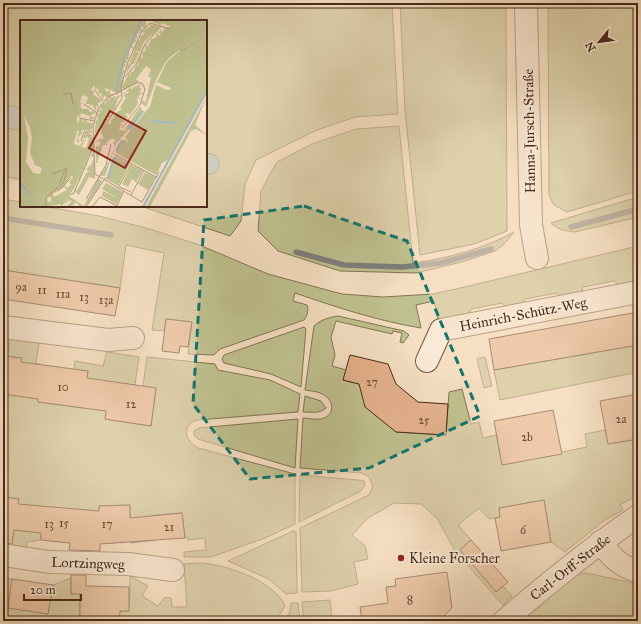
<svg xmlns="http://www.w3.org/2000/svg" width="641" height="624" font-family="'IM FELL Great Primer',serif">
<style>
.green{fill:#c0c190;stroke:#847554}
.water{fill:#a2b9bf;stroke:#7e7f7c}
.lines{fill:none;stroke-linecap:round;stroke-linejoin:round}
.stream{stroke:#7e7f7c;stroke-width:5.5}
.building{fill:#e4b28c;stroke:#492918}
.minor-casing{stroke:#745642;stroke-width:24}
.minor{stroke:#f8ead7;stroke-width:22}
.marked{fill:none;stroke:#0f766e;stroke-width:3;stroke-dasharray:8 5;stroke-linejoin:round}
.poi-dot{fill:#8f2418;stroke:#f8ead7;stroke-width:1.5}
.labels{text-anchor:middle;stroke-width:3.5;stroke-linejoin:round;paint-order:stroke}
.number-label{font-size:12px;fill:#704b35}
.street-label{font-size:14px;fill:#492918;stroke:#f8ead7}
.poi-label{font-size:14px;fill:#492918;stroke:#f8ead7;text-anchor:start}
.inset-river{fill:none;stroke:#a2b9bf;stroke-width:2}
.inset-road{fill:none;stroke:#b0967e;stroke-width:1}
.view{fill:#8f2418;fill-opacity:0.15;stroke:#8f2418;stroke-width:2}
.inset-edge{fill:none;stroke:#492918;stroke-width:2}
</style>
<rect width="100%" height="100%" fill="#f5dfc2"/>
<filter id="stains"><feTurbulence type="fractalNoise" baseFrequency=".005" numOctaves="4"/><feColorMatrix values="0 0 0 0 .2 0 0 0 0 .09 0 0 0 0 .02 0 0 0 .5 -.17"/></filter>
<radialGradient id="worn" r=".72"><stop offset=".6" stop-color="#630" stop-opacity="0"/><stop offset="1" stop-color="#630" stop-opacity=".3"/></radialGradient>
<g class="green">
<polygon points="3,3 392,3 398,114 355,117 317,130 256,160 245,184 241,221 230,236 140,206 206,206 206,21 21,21 21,180 3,176"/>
<polygon points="400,3 506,3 507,231 474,244 420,255 405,110"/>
<polygon points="548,3 638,3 638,191 567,212 554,205 549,195"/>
<path d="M399,126L413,263C449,258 483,249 514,232L504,244L495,251L462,262L416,273L340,271L278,251L258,231L261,191L277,162L312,144L356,129Z"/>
<path d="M638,197V217L575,232C566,231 558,230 551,223Z"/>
<path d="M3,199L21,202V206H42L99,216L146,228L197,244L268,274L342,294L383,297L433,294L456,289L638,246V277L634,278L631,285L620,287L614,281L583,287L581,295L562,299L557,293L525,299L522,306L507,309L502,303L471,309L468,317L439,322L434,301L416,305L421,328C378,321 336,307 295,293L293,301L307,305C309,311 307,316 304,320L220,349L214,355L188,354L192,322L166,319L164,331L152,330L164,253L126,245L120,288L3,270Z"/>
<path d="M338,316L404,331L409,335L403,343L400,342L402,333L393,331L392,334L336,321L331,337L335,355L332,366L346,370L343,380L359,384L396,432L446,435L449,392L462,389L471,424L479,422L483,438L496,435L502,464L587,447L585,434L605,430L609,444L638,439V495L620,505L623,510L605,520L565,552L551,542L544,500L499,508L500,517L489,519L479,508L458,525L471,540L460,550L503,586L512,596L503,605L455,551L437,518L421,504L394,503L368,518L352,535L365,546L368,559L354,562L358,584L330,591L302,592L300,528L369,495L373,486L369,477L362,473L300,468L303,418C308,418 316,420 321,419C337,415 334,398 320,393C316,391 310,391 305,390L314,326C320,320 330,317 338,316Z"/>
<polygon points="304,327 306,329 301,387 271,374 224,363 222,359 224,355"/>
<path d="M10,339L39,343L36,363L43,365L38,402L83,408L88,371L74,369L75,361L103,366L107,352L139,357L135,385L110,382L105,419L151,426L156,388L143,386L147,357L215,364L218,370L270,380L300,394L298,412L197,420C181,426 185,441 198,448L295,474V524L265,538L211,557H184V552L206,550L205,538L188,540V537L185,538L182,513L154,515L156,540L131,543L130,505L99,506L100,542L44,506L41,540L27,542L26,551L3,547V528L19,499L3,497V394L16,396L21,358L7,356Z"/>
<polygon points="638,345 638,372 500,400 494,370"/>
<polygon points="485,357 492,386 484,388 477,359"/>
<path d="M305,396L321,401L326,408C319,414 312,412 303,412Z"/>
<polygon points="298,419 295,468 198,439 194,435 194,431 199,428"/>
<polygon points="300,475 358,480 364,481 365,486 359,492 299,522"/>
<polygon points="293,531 296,532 297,593 286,594 269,579 228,561"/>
<path d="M200,563C225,564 275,581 285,606L276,621H119L120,611H129L130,576L148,586L142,596L158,606L165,597L171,598L172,607H187L184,564Z"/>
<polygon points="586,573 638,584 638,621 517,621 576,574"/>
<polygon points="71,578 71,594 80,594 79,621 3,621 3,579 12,579 8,608 48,614 53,585"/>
<polygon points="330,600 332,621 304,621 302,602"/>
<polygon points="291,603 298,603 300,621 285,621 290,611"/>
</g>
<g class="water">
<polygon points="3,104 21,108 21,131 3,127"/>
<polygon points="206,153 215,155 219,161 219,168 214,174 206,174"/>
</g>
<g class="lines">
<g class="stream">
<polyline points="3,218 111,235"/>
<polyline points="571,227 638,209"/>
<polyline points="296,252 344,265 402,267 441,263 491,249"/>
</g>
</g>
<g class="building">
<polygon points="3,270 120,288 115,316 3,299"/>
<polygon points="638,312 638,345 494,370 489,339"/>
<polygon points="166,319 192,322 188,347 180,346 179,353 162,351"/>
<polygon points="350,355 388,364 396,384 418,402 448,404 446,435 396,432 365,407 359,384 343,380"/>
<polygon points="3,356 22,358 21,362 88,371 87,378 156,388 151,426 105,419 106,411 38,402 38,399 3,394"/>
<polygon points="638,394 638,439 608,444 600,401"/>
<polygon points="553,410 562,454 502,465 494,421"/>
<polygon points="3,497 19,499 18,504 99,511 99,506 130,505 130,518 182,513 185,538 100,544 100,551 69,550 70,543 41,540 41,533 14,530 12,544 3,543"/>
<polygon points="544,500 551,542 501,551 495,518 500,517 499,508"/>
<polygon points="471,540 508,582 496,592 460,550"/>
<polygon points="447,572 452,608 440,620 362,621 360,607 388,603 386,587 396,586 395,579"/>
<polygon points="71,575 86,575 86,586 129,587 129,611 120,611 119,621 80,621 80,594 71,594"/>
<polygon points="12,579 53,585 48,614 8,608"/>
</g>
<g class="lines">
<defs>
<g id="minor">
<polyline points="526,3 531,225 537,258"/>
<polyline points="3,327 108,340 133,338"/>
<polyline points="427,361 441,330 638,292"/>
<path d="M600,542C610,555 621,568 638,571"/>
<polyline points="3,555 49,562 128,564 173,570"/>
<path d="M504,621C547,584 591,548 638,516"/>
</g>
</defs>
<use href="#minor" class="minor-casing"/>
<use href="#minor" class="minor"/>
</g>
<path d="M0 0H641V624H0ZM304,206L407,241L480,416L369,468L250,479L193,404L204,220Z" fill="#f5dfc2" fill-opacity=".55" fill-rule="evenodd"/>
<path class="marked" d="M304,206L407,241L480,416L369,468L250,479L193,404L204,220Z"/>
<circle class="poi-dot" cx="401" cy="558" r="4"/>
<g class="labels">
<g class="number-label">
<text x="21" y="291">9a</text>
<text x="42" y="294">11</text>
<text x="63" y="298">11a</text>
<text x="84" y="301">13</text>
<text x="106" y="304">13a</text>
<text x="372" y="386">27</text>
<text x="63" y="391">10</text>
<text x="131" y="408">12</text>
<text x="621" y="423">2a</text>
<text x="424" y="424">25</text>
<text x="527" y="441">2b</text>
<text x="64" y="527">15</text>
<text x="49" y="528">13</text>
<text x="107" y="528">17</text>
<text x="169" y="531">21</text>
<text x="523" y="534">6</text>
<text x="410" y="604">8</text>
</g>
<g class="street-label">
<text transform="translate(529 131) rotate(-91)" y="5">Hanna-Jursch-Straße</text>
<text transform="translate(523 314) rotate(-11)" y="5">Heinrich-Schütz-Weg</text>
<text transform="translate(88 563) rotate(2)" y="5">Lortzingweg</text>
<text transform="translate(570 567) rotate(-38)" y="5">Carl-Orff-Straße</text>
</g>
<g class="poi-label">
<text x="409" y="563">Kleine Forscher</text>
</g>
</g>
<g transform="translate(20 20)">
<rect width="187" height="187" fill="#f5dfc2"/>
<path d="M126,0V6L123,9V6L121,7L122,10L121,12L118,10L120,13L117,14V18H114L117,20L112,24L116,23L112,25L114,29L110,28L108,40L105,39L107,41V43L104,42L106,44L103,49L105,52L102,55L104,57L101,60H104L101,72L96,75V73L93,71L85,68L86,72L89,70L87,73L90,70V74H95L87,78L84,75L83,80L81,73L78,74L79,69L76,70L79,67L75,69L74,65L71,70L75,72L73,74L82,81L78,83L79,87L76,86V92L72,84L69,87L70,84H66L68,77L63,75L60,78L62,79L59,82L62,83L58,88L61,86V89H69V92L73,91L76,94H72L71,97H75L73,100L69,99L70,96L61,93L60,97L57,95V103L61,99H63L62,103L65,99L67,100L66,102L73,103L71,111L61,110L62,113L58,118L60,123L57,121L59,111H57L54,124L60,126L63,120H65L61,127L66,128L69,119L67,116L66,119L63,117L66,112L72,115L74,126L69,137L68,135V143L65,139L67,144L66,147L64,144L65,149L63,152L62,149V154L57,163L60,151L56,165L49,176L64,186L78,158L82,161L79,167L65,187H57L59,185L56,182L51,187H46L51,182L50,180L44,186L50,177L41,187V184L25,187L26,181L31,182V177H28L30,175L33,174L34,177L47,170L44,167L46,165L47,168L51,165L49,162L53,158L51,156L43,168L27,177L24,187H0V1ZM4,95L10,108L12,118L10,133L15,145L22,148L20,154L13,153L6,142L8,118ZM130,0H184L187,3V15L155,33L146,41L137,58L126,87L121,83L122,80L126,82L127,76L131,57H128L131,49L126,46L116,59L119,62L104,70L102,67L109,53L111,56L110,51L113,52L117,43L118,46L119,44L118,43L119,40L120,43L119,40L120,36L123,39L122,32L126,31L125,26L126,24L128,27L129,21L130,25V20L137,17L136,15L138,13V16L141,15L139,12L141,10L142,13L145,8L150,9L148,8L150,6L142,3L141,5L137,4L140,2L137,4ZM130,4L140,7L124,22L120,32L115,30L120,35L116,36L119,37L115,38L118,40L114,41L116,43L112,44L106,54L108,45L111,42L109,40H111L117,22L121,19L119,18L125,13L122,12L125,10V12V9L130,7ZM187,17V72L123,187L148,140L142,143L136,155L96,133L97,126L104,119L108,122L106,131L108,121L105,117L130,86L136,65L147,70H150L151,68L137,62L147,42L157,33ZM116,64L114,68L120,64L124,68L121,65L119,67L122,69L119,72L123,73L118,76L121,79L117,78L118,84L110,95L107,93L105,95L109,97L103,99L105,102L100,103L102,104L99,110L107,111L105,109L120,87L124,92L96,124L85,156H80L87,145L95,126L93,123L96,120L91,119L86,123L88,125H83L77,142L80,143H76V126H79L81,122L75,121L84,118L81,113L82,108L75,114L74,119L76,99L78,101L77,94L81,93L78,92L79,89L83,91L80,87L85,82L86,85V80L88,79L90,83L89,78L96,76L94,81L97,76L102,75L98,78L95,89L89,94L90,97L86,98L88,100L85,102L90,105L92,99L95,98L93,95L96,96V93L102,89L100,87L106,78L104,76L105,72L107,74L109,72L106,71L111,67V70ZM187,76L175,105L187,115L176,109L171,111L130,187H126ZM74,130L75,159L69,157L59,175L54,170L55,168L57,171L66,153L69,152L66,149L71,145L74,138L71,136ZM95,136L110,144L98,166L86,159ZM112,145L123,150L116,162L112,159L108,167L102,164ZM125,152L135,157L128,170L118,164ZM86,163L103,172L99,179L82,169ZM83,171L99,179L96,184L82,176Z" fill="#c0c190" fill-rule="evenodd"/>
<path class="inset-river" d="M96,72L103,41L122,0M131,101L155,103M109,110L123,91M96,131L102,120M88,157L94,137M0,163L10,174M123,187L187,71"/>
<path class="inset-road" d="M160,31L187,16M105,57L117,43L125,24L141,6M122,63H116L87,78L78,89L73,107L75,154L122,182L139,152M74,69L83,81M43,74L51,73L53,84M64,84L77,93M59,98L74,101M87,103L102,78L101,66L108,42L122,11L130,3L150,9M102,108L120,85L125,69L122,63M61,121L64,112H72M94,134L136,157M39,164L46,148M100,167L111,172M98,168L112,143M38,171L51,158M50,175L54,173L72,130L75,128M111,175L124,150M66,179L86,145L91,124M25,187L27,177L44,162L47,149L31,154M66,187L86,157M72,187L80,177L99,187M96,187L104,171"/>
<path class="view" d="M90,91L126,111L105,148L69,128Z"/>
<rect width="187" height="187" class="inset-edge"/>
</g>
<rect width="641" height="624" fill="none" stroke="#f5dfc2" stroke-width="16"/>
<rect x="4" y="4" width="633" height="616" fill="none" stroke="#492918" stroke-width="2"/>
<rect x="8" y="8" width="625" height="608" fill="none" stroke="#492918"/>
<g transform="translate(599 42) rotate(241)" stroke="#f8ead7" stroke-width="3" paint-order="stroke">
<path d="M0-3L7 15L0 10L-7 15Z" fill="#492918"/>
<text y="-6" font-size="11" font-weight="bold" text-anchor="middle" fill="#492918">N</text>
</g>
<path d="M24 594v6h57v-6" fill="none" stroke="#492918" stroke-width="2"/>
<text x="30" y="594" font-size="12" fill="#492918" stroke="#f8ead7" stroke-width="3" paint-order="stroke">20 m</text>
<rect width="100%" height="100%" filter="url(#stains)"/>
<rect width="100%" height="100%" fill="url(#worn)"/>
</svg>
